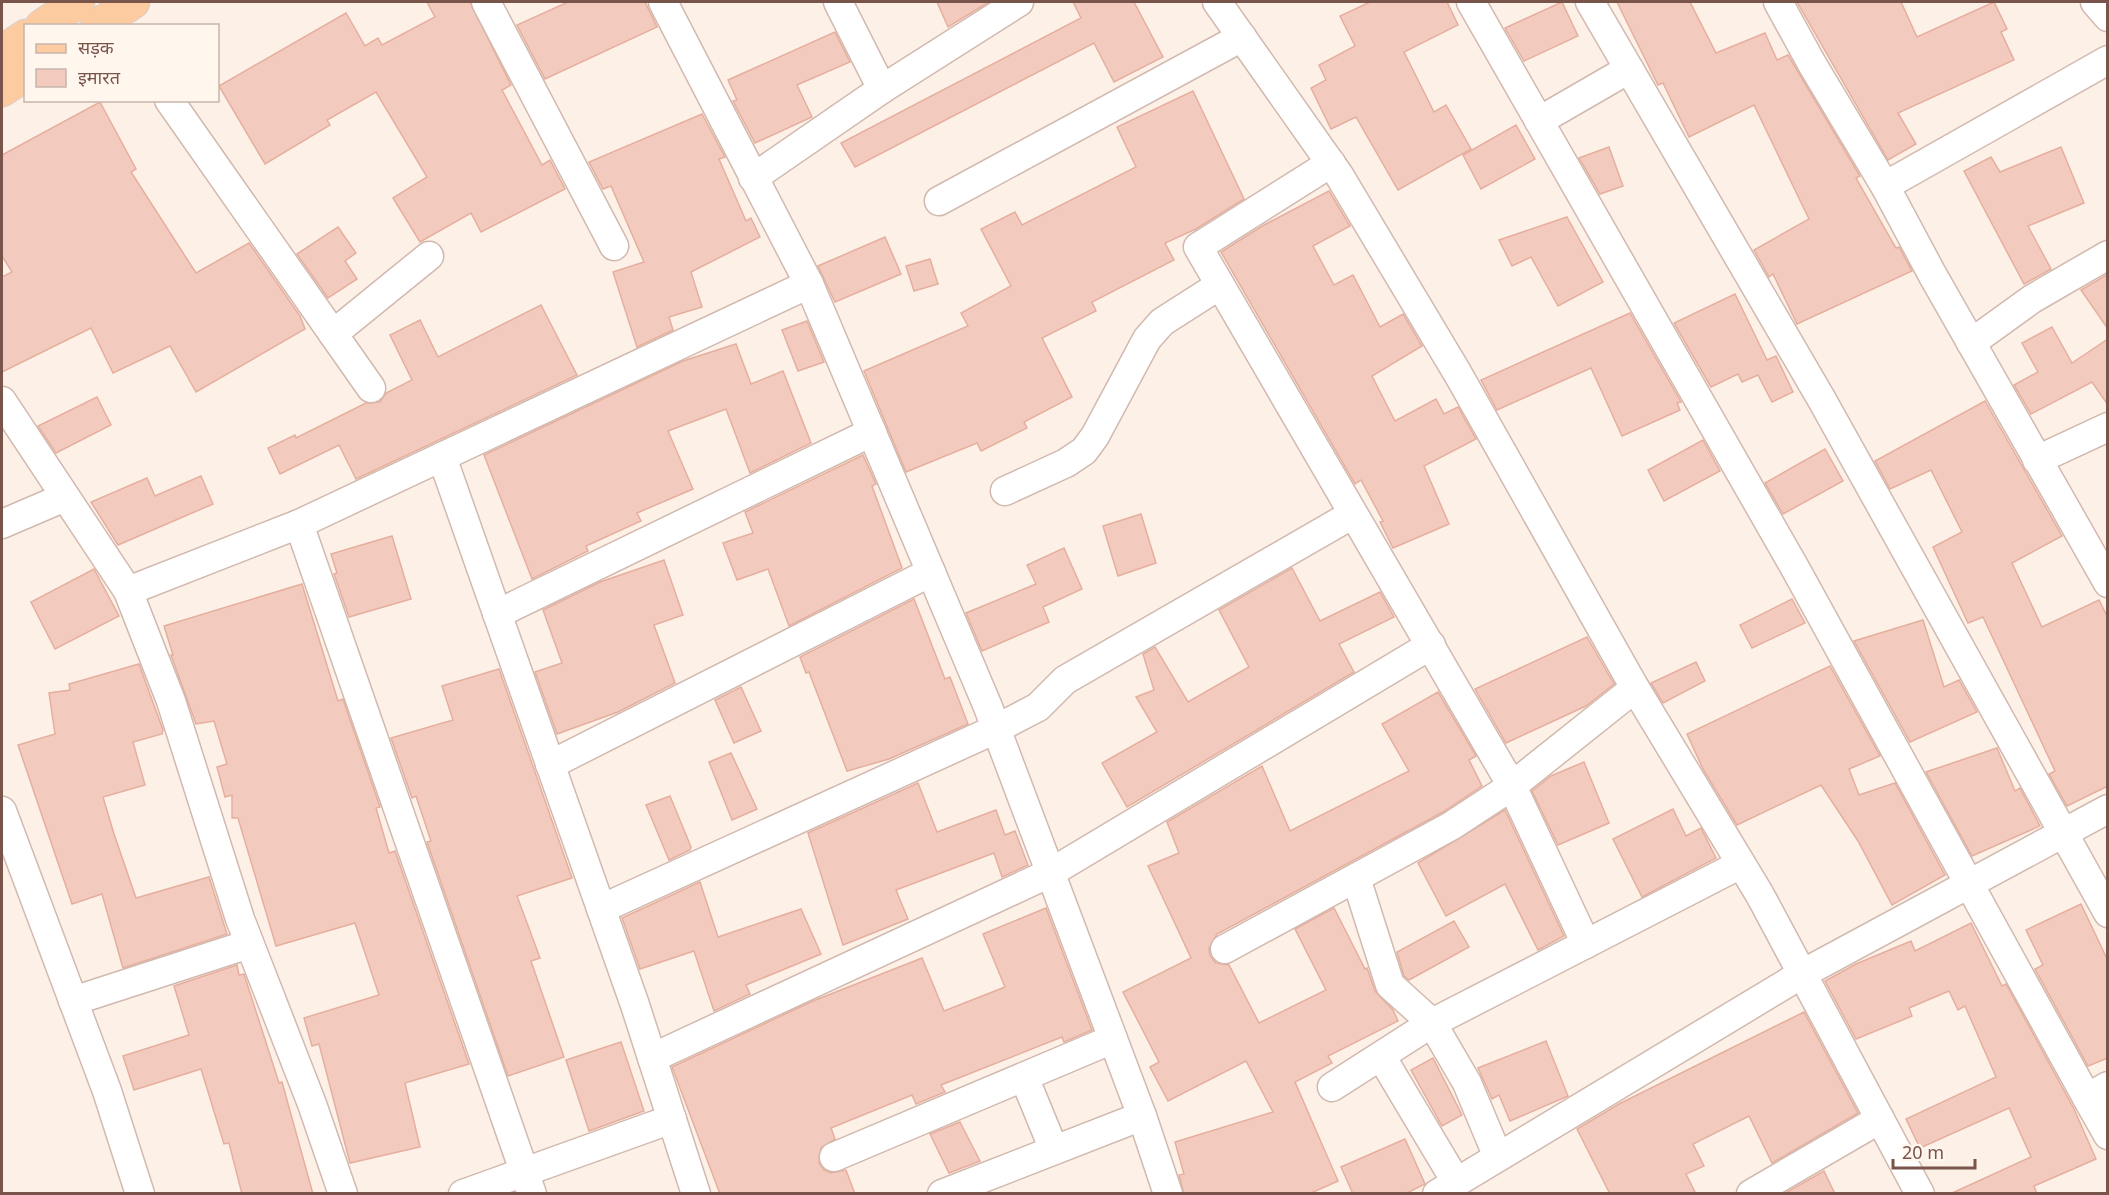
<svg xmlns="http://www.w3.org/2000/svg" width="2109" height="1195" font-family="'Noto Sans','Noto Sans Devanagari',sans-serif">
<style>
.building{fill:#f3cbbe;stroke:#e6ae9e;stroke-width:1.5}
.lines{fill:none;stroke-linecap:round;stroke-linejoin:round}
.minor-casing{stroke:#d2b9af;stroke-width:31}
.primary-casing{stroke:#d9cfcd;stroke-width:35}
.minor{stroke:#fff;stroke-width:28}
.primary{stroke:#fccb9f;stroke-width:33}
</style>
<rect width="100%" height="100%" fill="#fdf1e7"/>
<g class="building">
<polygon points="427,2 470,2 511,85 502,90 542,165 550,160 565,189 481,232 471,213 420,242 393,198 427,177 376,92 327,120 330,125 265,164 219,86 346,13 365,46 378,38 382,45 435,17"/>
<polygon points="568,2 645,2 657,27 545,79 517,25"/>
<polygon points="937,2 989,2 948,27"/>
<polygon points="1073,2 1134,2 1163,57 1114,82 1094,43 855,167 841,143 1081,18"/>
<polygon points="1370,2 1447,2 1458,25 1404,52 1434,112 1446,105 1471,149 1398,190 1356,117 1331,129 1311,88 1326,80 1319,65 1355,46 1340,16"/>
<polygon points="1562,2 1578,36 1524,61 1505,28"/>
<polygon points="1617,2 1690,2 1716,53 1765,33 1777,60 1788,55 1860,176 1856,178 1896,248 1899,247 1912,271 1797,324 1773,274 1769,277 1754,250 1809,219 1754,105 1689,137 1663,83 1658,85"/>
<polygon points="1797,2 1901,2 1917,37 1994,2 2007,29 2001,32 2014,60 1898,113 1916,144 1888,160"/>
<polygon points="835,32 850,62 797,85 812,117 755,143 733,101 737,100 728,80"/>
<polygon points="1193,91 1244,199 1196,229 1165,243 1174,260 1092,302 1096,311 1042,338 1072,397 1024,422 1027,428 981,451 977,443 906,472 864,371 968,326 961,313 1011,286 981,229 1015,212 1022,225 1136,167 1117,127"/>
<polygon points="100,102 136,169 131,172 196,273 249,243 300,316 305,329 196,392 170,346 113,373 91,328 2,372 2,277 12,272 2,256 2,155"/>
<polygon points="702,114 725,157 719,159 746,221 751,218 760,237 691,272 702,307 669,317 673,330 637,347 613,272 644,262 611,186 603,189 589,162"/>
<polygon points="1516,125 1535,159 1481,189 1463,155"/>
<polygon points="1609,147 1623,186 1600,194 1579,158"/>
<polygon points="2061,147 2084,203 2028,226 2051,269 2024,284 1964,171 1991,157 2000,172"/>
<polygon points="1329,191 1350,226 1313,246 1334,285 1353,275 1380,327 1403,314 1422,346 1372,376 1395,421 1436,399 1444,414 1458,407 1476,439 1424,466 1449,524 1393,548 1380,522 1383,521 1361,480 1355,484 1221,252 1264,225"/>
<polygon points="1567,217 1603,282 1558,306 1531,257 1512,266 1499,240"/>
<polygon points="338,227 356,253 345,261 357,279 328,298 297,254"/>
<polygon points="885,237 901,274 835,302 818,266"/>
<polygon points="930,259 938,284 914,291 906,266"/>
<polygon points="2108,274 2108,329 2081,290"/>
<polygon points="1735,294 1767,360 1776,356 1793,392 1772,402 1758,375 1742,382 1738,374 1711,387 1674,323"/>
<polygon points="541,305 577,375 356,479 339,445 280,474 268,448 295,435 296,438 366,403 380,402 386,393 412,380 390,335 420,320 438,357"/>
<polygon points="1630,313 1681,402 1677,403 1680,410 1622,436 1591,368 1497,410 1481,380"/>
<polygon points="807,321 824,362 798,371 782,330"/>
<polygon points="2052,327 2072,363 2108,339 2108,405 2092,382 2031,414 2014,385 2038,372 2022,343"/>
<polygon points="736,344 751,384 783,371 811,443 750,473 726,409 668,431 693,489 637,513 641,521 586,546 588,551 532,579 484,455 683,361"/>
<polygon points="97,397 111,425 56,453 38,426"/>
<polygon points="1985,401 2062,536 2012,563 2042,627 2099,600 2108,618 2108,786 2067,806 2049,774 2055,771 1983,617 1968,623 1933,547 1962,532 1931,470 1890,489 1875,461"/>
<polygon points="1703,440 1720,471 1664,501 1648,470"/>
<polygon points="1825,449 1843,481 1783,514 1765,483"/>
<polygon points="863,455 876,484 872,486 902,568 789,626 768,569 737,580 723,543 753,533 745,512"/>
<polygon points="201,476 213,504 118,545 91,502 147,478 155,496"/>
<polygon points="1141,514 1156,563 1118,576 1103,526"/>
<polygon points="392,536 411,599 349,617 334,574 337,573 331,554"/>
<polygon points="1064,548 1082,589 1043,607 1049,622 982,651 966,613 1036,584 1027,565"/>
<polygon points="664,560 683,615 654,625 675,683 618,712 557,734 535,672 562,663 543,610 600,582"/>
<polygon points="1292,568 1320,621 1380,592 1394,617 1339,644 1354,672 1127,807 1102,763 1157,732 1136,697 1154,690 1143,654 1155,647 1188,702 1249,667 1219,610"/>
<polygon points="94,569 119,616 55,649 31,602"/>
<polygon points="302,584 338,701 343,699 380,807 376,808 389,853 395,851 469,1064 405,1083 420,1147 350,1163 319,1044 312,1046 304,1018 379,995 355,923 276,946 238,818 232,818 232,795 225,797 217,767 227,764 214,721 196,724 171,655 173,655 164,626"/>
<polygon points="914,599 945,679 950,677 968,724 889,759 847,771 809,672 806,673 800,657"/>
<polygon points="1792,599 1805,623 1752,648 1740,625"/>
<polygon points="1923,620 1944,687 1959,680 1977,712 1910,742 1854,641"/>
<polygon points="1587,637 1614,684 1586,706 1506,743 1475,689"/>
<polygon points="1696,662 1705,681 1663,703 1651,683"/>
<polygon points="139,664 163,730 162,734 133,742 145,785 103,797 114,834 136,898 209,877 227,934 123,968 102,894 72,904 18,745 55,734 49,693 70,690 69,684"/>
<polygon points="1830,666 1880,756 1849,769 1859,795 1895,783 1945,875 1892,905 1858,841 1821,785 1737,825 1703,769 1687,734"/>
<polygon points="499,669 572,878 517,896 540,958 531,961 564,1057 508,1076 427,842 431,841 416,796 412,798 391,738 453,720 442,686"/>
<polygon points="741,687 761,731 734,743 715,700"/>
<polygon points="1438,692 1476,756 1469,760 1482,786 1443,812 1217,934 1209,948 1210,956 1216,963 1229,965 1259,1023 1326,990 1295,929 1334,908 1365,969 1367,968 1375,991 1393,1010 1398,1021 1328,1056 1332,1063 1295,1082 1338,1181 1309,1194 1184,1194 1179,1175 1184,1174 1175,1142 1273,1112 1246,1061 1168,1101 1150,1067 1159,1062 1123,992 1191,958 1148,866 1179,853 1167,822 1262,766 1290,831 1409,771 1382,724"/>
<polygon points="1997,748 2015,791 2020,788 2040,826 1972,856 1926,772"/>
<polygon points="731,753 757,809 732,820 709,762"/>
<polygon points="1584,762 1609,823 1558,845 1532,791 1551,776"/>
<polygon points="918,783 937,832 996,810 1005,835 1015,831 1028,865 1002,877 994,853 896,890 908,919 843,945 808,833"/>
<polygon points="670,796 691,847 690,850 669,860 646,805"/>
<polygon points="1673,809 1686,836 1701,828 1716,858 1642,897 1613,839"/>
<polygon points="1505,810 1564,936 1538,950 1505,884 1446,916 1418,863"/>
<polygon points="700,882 718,937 801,909 821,954 746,985 750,994 714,1011 694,951 640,969 622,918"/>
<polygon points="2081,904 2108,961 2108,1058 2088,1066 2035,969 2043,965 2026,930"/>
<polygon points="1046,908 1092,1030 1064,1042 1062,1037 941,1085 945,1092 916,1104 912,1095 831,1128 835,1139 821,1148 819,1163 824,1170 831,1173 846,1170 855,1194 720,1194 672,1067 813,1001 922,958 944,1011 1005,987 983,934"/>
<polygon points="1454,921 1469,947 1409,980 1404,976 1397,952"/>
<polygon points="1971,923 2002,986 2006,984 2074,1109 2096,1159 2034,1186 2037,1194 1950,1194 2031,1157 2009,1108 1920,1148 1906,1119 1996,1077 1965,1006 1958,1010 1949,991 1909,1008 1912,1016 1856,1039 1825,981 1856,964 1911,941 1915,951"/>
<polygon points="237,965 239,975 244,974 279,1083 282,1082 313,1194 242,1194 229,1143 224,1144 201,1069 134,1090 123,1056 189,1035 174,986"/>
<polygon points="1804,1012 1858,1113 1772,1163 1749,1116 1693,1144 1704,1166 1686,1174 1696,1194 1610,1194 1577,1129 1619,1104"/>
<polygon points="1546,1041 1568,1096 1510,1121 1499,1095 1492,1099 1478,1068"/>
<polygon points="621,1042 644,1111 589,1131 566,1060"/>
<polygon points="1433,1058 1462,1115 1442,1126 1411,1070"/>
<polygon points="960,1122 980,1161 949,1173 930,1134"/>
<polygon points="1405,1139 1425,1184 1405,1194 1353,1194 1341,1167"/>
<polygon points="1824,1171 1835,1194 1788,1194 1787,1192"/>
</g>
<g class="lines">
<defs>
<g id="minor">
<polyline points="486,2 614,246"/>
<polyline points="663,2 809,284 988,707 1142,1116 1168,1194"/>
<polyline points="838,2 882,89"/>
<polyline points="1217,2 1339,175 1458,374 1635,688 1760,895 1920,1194"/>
<polyline points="1471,2 1795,568 2087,1098 2108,1086"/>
<polyline points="1590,2 1822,400 2108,913"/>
<polyline points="1778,2 1812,64 1885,186"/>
<polyline points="2095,2 2108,17"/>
<polyline points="2108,60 1885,186 1932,274 2108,583"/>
<polyline points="169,100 371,388"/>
<polyline points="1539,121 1629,69"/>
<polyline points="1331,163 1198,247 1512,786 1586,944"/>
<polyline points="753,178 882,89 1019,2"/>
<polyline points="939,201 1242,37"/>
<polyline points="333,334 429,256"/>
<polyline points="1971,343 2032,299 2108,255"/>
<polyline points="2,401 128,591 299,524 532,1194"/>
<polyline points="442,457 635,1005 696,1194"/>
<polyline points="2037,460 2108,427"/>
<polyline points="1005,491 1066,463 1084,451 1095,436 1147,339 1162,322 1220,285"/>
<polyline points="2,524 65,497"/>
<polyline points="299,524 809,284"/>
<polyline points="128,591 171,701 240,919 312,1104 343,1194"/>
<polyline points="497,614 872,432"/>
<polyline points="550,765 931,572"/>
<polyline points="2,811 107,1091 140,1194"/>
<polyline points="1356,878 1390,985 1432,1023 1467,1083 1498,1157"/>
<polyline points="601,909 996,729 1038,707 1065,680 1353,514"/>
<polyline points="1225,949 1451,826 1512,786 1635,688"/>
<polyline points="73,1001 249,944"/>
<polyline points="1381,1056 1455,1180"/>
<polyline points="652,1058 1050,873 1431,645"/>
<polyline points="1024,1077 1054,1150"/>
<polyline points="1332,1087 1432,1023 1741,864"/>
<polyline points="2087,1098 2108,1135"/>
<polyline points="834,1157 1113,1039"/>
<polyline points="463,1194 672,1119"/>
<polyline points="942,1194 1142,1116"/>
<polyline points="1437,1194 1802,974 2108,809"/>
<polyline points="1751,1194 1880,1119"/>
</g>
<g id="primary">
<polyline points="42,26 78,2"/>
<polyline points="97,26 133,2"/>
<polyline points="2,52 26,36"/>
<polyline points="2,90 26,74"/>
</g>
</defs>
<use href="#minor" class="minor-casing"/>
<use href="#primary" class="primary-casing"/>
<use href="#minor" class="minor"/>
<use href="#primary" class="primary"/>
</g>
<rect width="2109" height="1195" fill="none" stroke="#78544b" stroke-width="6"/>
<rect x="24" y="24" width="195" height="78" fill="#fff6ee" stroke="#c9b5ad" stroke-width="1.5"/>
<rect x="36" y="44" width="30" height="9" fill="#fccb9f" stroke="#c9b5ad" stroke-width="1.5"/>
<text x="78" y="54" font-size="18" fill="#78544b">सड़क</text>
<rect x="36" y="69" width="30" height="18" fill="#f3cbbe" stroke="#c9b5ad" stroke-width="1.5"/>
<text x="78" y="84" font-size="18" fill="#78544b">इमारत</text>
<path d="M1893 1159v9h82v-9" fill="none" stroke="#78544b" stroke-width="3"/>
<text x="1902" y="1159" font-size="18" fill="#78544b" stroke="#fff6ee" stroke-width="4.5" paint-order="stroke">20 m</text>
</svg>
